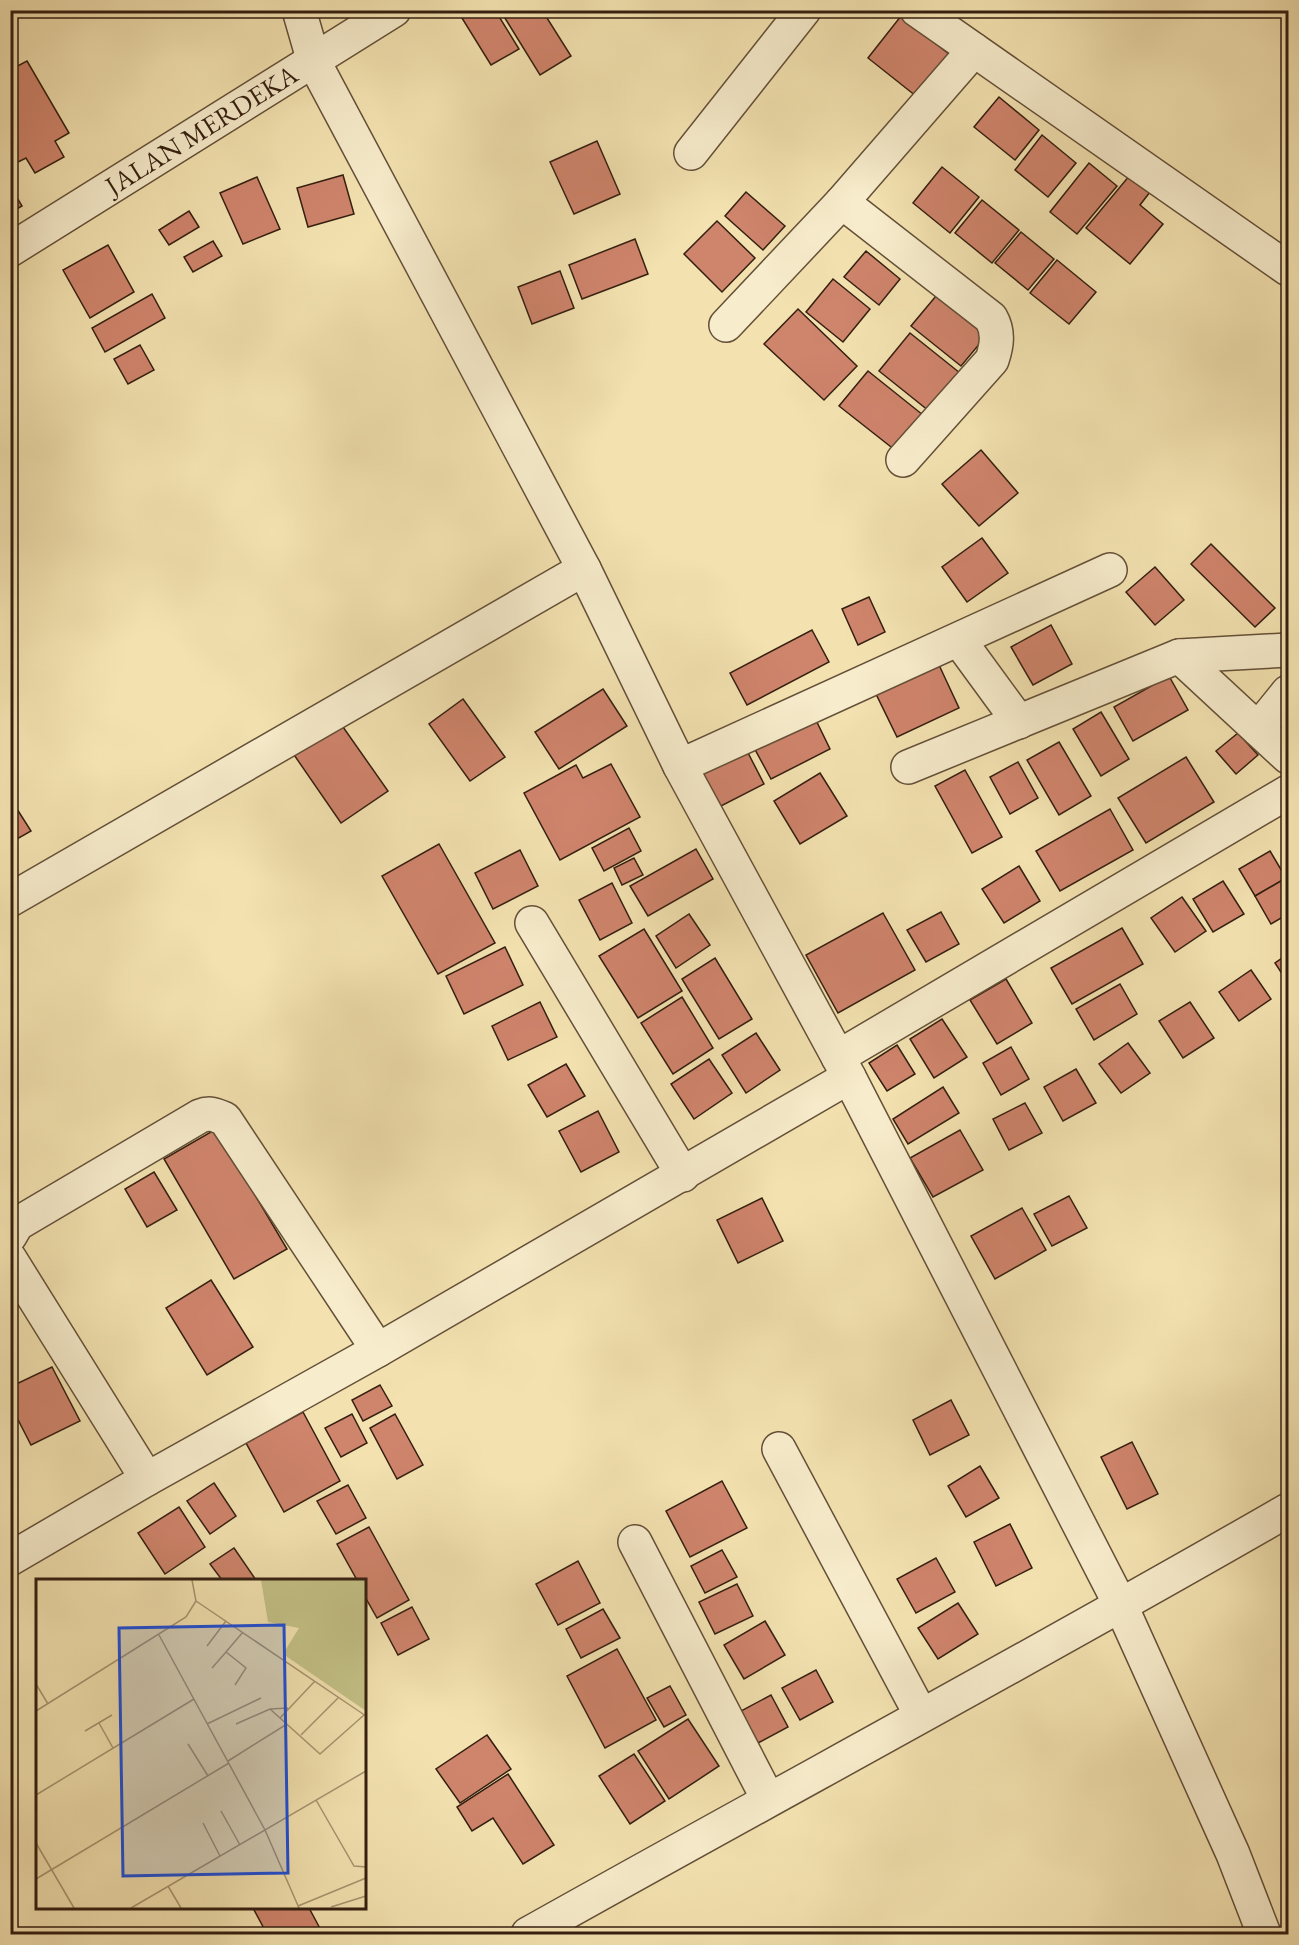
<svg xmlns="http://www.w3.org/2000/svg" width="1299" height="1945" font-family="'EB Garamond',serif">
<style>
.building{fill:#cf846c;stroke:#341f10;stroke-width:1.5}
.lines{fill:none;stroke-linecap:round;stroke-linejoin:round}
.minor-casing{stroke:#645038;stroke-width:36}
.minor{stroke:#f7eccc;stroke-width:33}
.labels{text-anchor:middle;stroke-width:5;stroke-linejoin:round;paint-order:stroke}
.street-label{font-size:27px;fill:#341f10;stroke:#f7eccc}
.inset-road{fill:none;stroke:#a79470;stroke-width:1.5}
.view{fill:#1d4ed8;fill-opacity:0.15;stroke:#1d4ed8;stroke-width:3}
.inset-edge{fill:none;stroke:#341f10;stroke-width:3}
</style>
<rect width="100%" height="100%" fill="#f3e2b0"/>
<filter id="stains"><feTurbulence type="fractalNoise" baseFrequency=".00333" numOctaves="4"/><feColorMatrix values="0 0 0 0 .2 0 0 0 0 .09 0 0 0 0 .02 0 0 0 .5 -.17"/></filter>
<radialGradient id="worn" r=".72"><stop offset=".6" stop-color="#630" stop-opacity="0"/><stop offset="1" stop-color="#630" stop-opacity=".3"/></radialGradient>
<g class="building">
<polygon points="457,10 495,10 519,49 491,65"/>
<polygon points="500,10 542,10 571,56 540,75"/>
<polygon points="901,16 954,58 921,100 868,58"/>
<polygon points="27,61 69,133 55,141 64,157 35,173 26,158 10,166 10,92 15,90 10,81 10,70"/>
<polygon points="999,97 1039,130 1015,160 974,127"/>
<polygon points="1042,135 1076,163 1048,197 1015,170"/>
<polygon points="597,141 620,194 574,214 550,162"/>
<polygon points="1089,163 1117,186 1077,234 1050,212"/>
<polygon points="942,167 979,197 950,233 913,203"/>
<polygon points="343,175 354,214 308,227 297,188"/>
<polygon points="1130,175 1150,192 1140,205 1163,224 1130,264 1086,228"/>
<polygon points="257,177 280,229 243,244 220,193"/>
<polygon points="10,186 22,206 10,213"/>
<polygon points="746,192 785,226 763,250 725,216"/>
<polygon points="982,200 1019,230 992,263 955,233"/>
<polygon points="189,211 199,227 169,245 159,230"/>
<polygon points="717,221 755,258 722,292 684,254"/>
<polygon points="1021,232 1054,259 1028,290 995,263"/>
<polygon points="635,239 648,274 582,299 569,265"/>
<polygon points="213,241 222,256 193,272 184,257"/>
<polygon points="108,245 134,292 90,318 63,270"/>
<polygon points="866,251 900,279 879,305 844,277"/>
<polygon points="1057,260 1096,292 1069,324 1030,293"/>
<polygon points="560,271 574,308 532,324 518,287"/>
<polygon points="833,279 870,309 843,342 806,312"/>
<polygon points="152,294 165,318 105,352 92,328"/>
<polygon points="936,296 986,336 961,366 911,326"/>
<polygon points="798,309 857,366 824,400 764,344"/>
<polygon points="910,333 960,373 929,411 879,371"/>
<polygon points="140,345 154,370 128,384 114,359"/>
<polygon points="868,371 928,419 900,454 839,406"/>
<polygon points="981,450 1018,493 979,526 942,484"/>
<polygon points="982,538 1008,573 967,602 942,567"/>
<polygon points="1211,544 1275,608 1255,627 1191,564"/>
<polygon points="1155,567 1184,600 1155,625 1126,592"/>
<polygon points="869,597 885,632 858,645 842,609"/>
<polygon points="1051,625 1072,664 1033,685 1011,647"/>
<polygon points="812,630 829,662 747,705 730,673"/>
<polygon points="939,665 959,708 897,737 876,694"/>
<polygon points="1169,676 1188,710 1133,741 1114,707"/>
<polygon points="603,689 627,726 559,769 535,732"/>
<polygon points="463,699 505,757 470,781 429,724"/>
<polygon points="812,712 830,749 771,779 752,744"/>
<polygon points="1101,712 1129,759 1101,776 1073,729"/>
<polygon points="336,717 388,791 341,823 290,749"/>
<polygon points="1238,733 1258,755 1236,774 1216,751"/>
<polygon points="1059,742 1091,796 1059,815 1027,760"/>
<polygon points="745,747 764,784 719,807 700,771"/>
<polygon points="1186,757 1214,802 1146,843 1118,798"/>
<polygon points="1018,762 1038,798 1010,814 990,777"/>
<polygon points="611,764 640,817 560,860 524,793 576,765 583,778"/>
<polygon points="965,770 1002,837 972,853 935,786"/>
<polygon points="820,773 847,816 800,844 774,801"/>
<polygon points="10,798 31,831 10,843"/>
<polygon points="1110,809 1133,850 1060,891 1036,851"/>
<polygon points="629,828 641,851 604,871 592,848"/>
<polygon points="439,844 495,943 438,974 382,876"/>
<polygon points="696,849 713,879 648,916 630,886"/>
<polygon points="520,850 538,886 493,909 475,873"/>
<polygon points="1270,851 1286,878 1255,896 1239,869"/>
<polygon points="634,858 643,875 622,885 614,868"/>
<polygon points="1019,866 1040,901 1004,923 982,889"/>
<polygon points="1286,878 1288,882 1288,914 1271,924 1255,896"/>
<polygon points="1223,881 1244,914 1213,932 1193,899"/>
<polygon points="612,883 632,923 600,940 579,900"/>
<polygon points="1182,897 1206,931 1175,952 1151,918"/>
<polygon points="941,912 959,944 926,962 907,930"/>
<polygon points="883,913 915,970 838,1013 806,955"/>
<polygon points="689,914 710,945 676,968 656,936"/>
<polygon points="1122,928 1143,964 1072,1004 1051,968"/>
<polygon points="644,929 682,991 638,1018 599,956"/>
<polygon points="505,947 523,985 464,1014 446,976"/>
<polygon points="1288,954 1288,983 1275,963"/>
<polygon points="715,958 752,1019 719,1039 682,979"/>
<polygon points="1251,970 1271,999 1239,1021 1219,992"/>
<polygon points="1006,979 1032,1023 997,1044 970,1000"/>
<polygon points="1120,984 1137,1014 1094,1040 1076,1009"/>
<polygon points="682,997 713,1048 673,1074 641,1023"/>
<polygon points="540,1002 557,1037 508,1060 492,1026"/>
<polygon points="1190,1002 1214,1038 1183,1058 1159,1021"/>
<polygon points="942,1019 967,1057 934,1078 910,1039"/>
<polygon points="756,1033 780,1070 746,1093 722,1055"/>
<polygon points="1128,1043 1150,1073 1121,1093 1099,1064"/>
<polygon points="897,1045 915,1074 887,1091 869,1063"/>
<polygon points="1011,1047 1029,1079 1001,1095 983,1063"/>
<polygon points="709,1059 732,1093 694,1119 671,1084"/>
<polygon points="566,1064 585,1096 547,1117 528,1085"/>
<polygon points="1076,1069 1096,1103 1063,1121 1044,1087"/>
<polygon points="943,1087 959,1113 908,1144 893,1119"/>
<polygon points="1025,1103 1042,1133 1009,1150 993,1119"/>
<polygon points="598,1111 619,1152 581,1172 559,1131"/>
<polygon points="216,1129 287,1249 234,1279 164,1159"/>
<polygon points="960,1130 983,1170 933,1197 910,1158"/>
<polygon points="154,1172 177,1210 147,1227 125,1189"/>
<polygon points="1069,1196 1087,1228 1052,1246 1034,1214"/>
<polygon points="762,1198 783,1241 738,1263 717,1220"/>
<polygon points="1022,1208 1046,1250 995,1279 971,1236"/>
<polygon points="211,1280 253,1347 207,1375 166,1308"/>
<polygon points="52,1367 80,1421 31,1445 10,1404 10,1387"/>
<polygon points="380,1385 392,1406 363,1421 352,1400"/>
<polygon points="951,1400 969,1435 930,1455 913,1420"/>
<polygon points="303,1412 340,1481 284,1512 246,1443"/>
<polygon points="352,1414 367,1443 341,1457 325,1428"/>
<polygon points="395,1414 423,1465 397,1479 370,1428"/>
<polygon points="1132,1442 1158,1494 1127,1509 1101,1457"/>
<polygon points="980,1466 999,1498 966,1517 948,1486"/>
<polygon points="722,1481 747,1528 690,1557 666,1511"/>
<polygon points="214,1483 236,1516 210,1534 187,1501"/>
<polygon points="348,1485 366,1518 336,1534 317,1501"/>
<polygon points="179,1507 205,1547 165,1574 138,1533"/>
<polygon points="1010,1524 1032,1568 996,1586 974,1542"/>
<polygon points="369,1527 409,1600 377,1618 364,1595 364,1580 357,1580 337,1544"/>
<polygon points="234,1548 256,1580 222,1580 210,1564"/>
<polygon points="722,1550 737,1577 705,1593 691,1566"/>
<polygon points="936,1558 955,1592 916,1613 897,1579"/>
<polygon points="578,1561 600,1603 558,1625 536,1584"/>
<polygon points="737,1584 753,1616 715,1634 699,1602"/>
<polygon points="958,1603 978,1634 938,1659 918,1628"/>
<polygon points="412,1607 429,1639 398,1655 381,1623"/>
<polygon points="603,1609 620,1638 581,1658 566,1629"/>
<polygon points="765,1621 785,1655 744,1679 724,1645"/>
<polygon points="617,1649 656,1720 605,1748 567,1676"/>
<polygon points="816,1670 833,1702 800,1720 782,1688"/>
<polygon points="670,1686 686,1715 664,1727 647,1698"/>
<polygon points="771,1695 788,1727 758,1743 741,1711"/>
<polygon points="688,1719 719,1766 669,1799 638,1751"/>
<polygon points="487,1735 511,1769 460,1803 436,1769"/>
<polygon points="634,1754 665,1801 630,1824 599,1776"/>
<polygon points="508,1774 554,1845 523,1864 493,1818 472,1831 457,1807"/>
<polygon points="253,1908 309,1908 323,1934 267,1934"/>
</g>
<g class="lines">
<defs>
<g id="minor">
<polyline points="299,10 314,62 584,569 680,766 849,1077 1121,1606 1233,1854 1264,1934"/>
<polyline points="917,10 1288,269"/>
<polyline points="691,153 804,10"/>
<path id="s1" d="M10,250L394,10"/>
<polyline points="726,325 842,202"/>
<path d="M903,460L992,360C997,345 999,332 991,318L842,202L974,50"/>
<polyline points="959,640 1019,722"/>
<polyline points="1179,656 1288,757"/>
<polyline points="1258,729 1288,692"/>
<polyline points="680,766 1110,570"/>
<polyline points="908,767 1179,656 1288,650"/>
<polyline points="10,900 584,569"/>
<polyline points="532,923 683,1175"/>
<polyline points="838,1057 1288,792"/>
<path d="M10,1236L17,1224L200,1116C210,1112 216,1115 225,1119L378,1350"/>
<polyline points="10,1259 147,1479"/>
<polyline points="779,1449 921,1715"/>
<polyline points="635,1542 768,1799"/>
<polyline points="10,1559 147,1479 378,1350 849,1077"/>
<path d="M528,1934C781,1792 1037,1655 1288,1510"/>
</g>
</defs>
<use href="#minor" class="minor-casing"/>
<use href="#minor" class="minor"/>
</g>
<g class="labels">
<g class="street-label">
<text dy="9" stroke="none"><textPath href="#s1" startOffset="226">JALAN MERDEKA</textPath></text>
</g>
</g>
<g transform="translate(36 1579)">
<rect width="330" height="330" fill="#f3e2b0"/>
<path d="M225,1H330V132L247,75L263,49L232,43Z" fill="#c3c186"/>
<path class="inset-road" d="M160,22L330,137M123,56L229,251L263,329M171,67L190,42M176,89L190,73M0,105L12,125M199,106L210,89L190,73L207,53M234,130L284,175L328,136M0,132L150,38L160,22L156,1M244,139L279,102M63,144L77,169M171,145L225,119M200,145L234,130L252,129M49,152L76,136M265,156L303,118M152,165L172,197M192,182L251,145M0,216L158,120M280,221L318,287L330,288M185,232L204,266M167,244L184,277M0,264L38,329M0,300L193,184M132,307L145,329M262,327L330,299M295,328L330,317M95,329L330,192"/>
<path class="view" d="M248,46L252,294L87,297L83,49Z"/>
<rect width="330" height="330" class="inset-edge"/>
</g>
<rect width="1299" height="1945" fill="none" stroke="#f3e2b0" stroke-width="36"/>
<rect x="12" y="12" width="1275" height="1921" fill="none" stroke="#341f10" stroke-width="3"/>
<rect x="18" y="18" width="1263" height="1909" fill="none" stroke="#341f10" stroke-width="1.5"/>
<rect width="100%" height="100%" filter="url(#stains)"/>
<rect width="100%" height="100%" fill="url(#worn)"/>
</svg>
